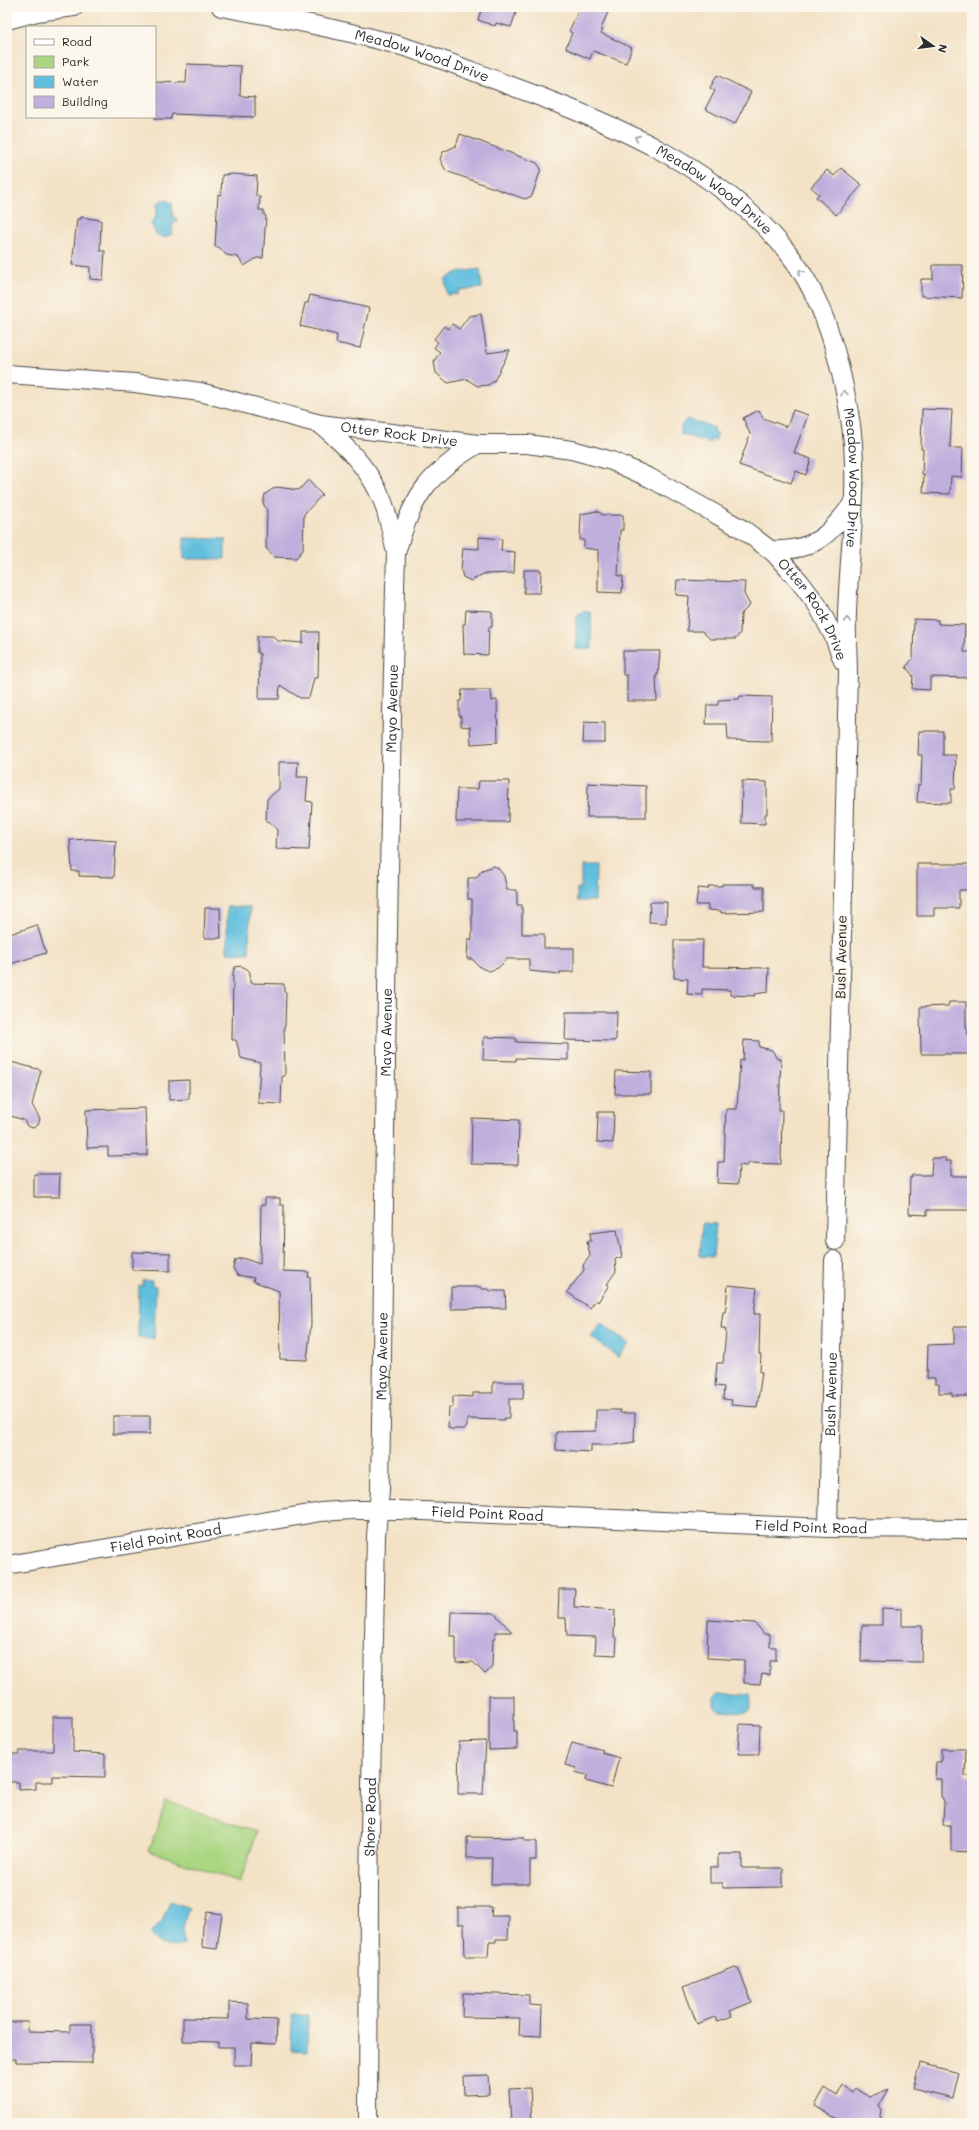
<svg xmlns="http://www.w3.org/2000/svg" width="979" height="2130" font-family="Mali,sans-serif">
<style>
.green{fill:#aad682;stroke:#6a8056}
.water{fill:#60bfde;stroke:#467584}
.building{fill:#c0afdd}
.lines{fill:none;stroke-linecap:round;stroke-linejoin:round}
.minor-casing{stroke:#494642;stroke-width:20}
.minor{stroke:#fff;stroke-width:18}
.oneway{stroke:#a0a0a0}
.labels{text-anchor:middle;stroke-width:3.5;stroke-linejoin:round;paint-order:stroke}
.street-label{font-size:14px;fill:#2b2b2b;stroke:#fbf7ec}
</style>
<rect width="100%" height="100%" fill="#fbf7ec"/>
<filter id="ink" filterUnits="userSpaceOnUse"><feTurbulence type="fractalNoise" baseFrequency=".025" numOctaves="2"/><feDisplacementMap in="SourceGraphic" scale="8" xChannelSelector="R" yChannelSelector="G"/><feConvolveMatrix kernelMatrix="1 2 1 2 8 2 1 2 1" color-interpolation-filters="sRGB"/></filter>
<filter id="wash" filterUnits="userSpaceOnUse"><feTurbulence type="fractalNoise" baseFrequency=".012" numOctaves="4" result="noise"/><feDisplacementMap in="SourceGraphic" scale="16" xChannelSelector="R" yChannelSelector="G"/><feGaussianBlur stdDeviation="0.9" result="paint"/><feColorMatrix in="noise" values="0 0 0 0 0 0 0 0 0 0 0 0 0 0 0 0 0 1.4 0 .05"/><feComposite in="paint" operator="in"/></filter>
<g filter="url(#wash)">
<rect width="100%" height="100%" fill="#f3e2c6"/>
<polygon class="green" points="166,1801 257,1832 240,1882 149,1851"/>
<g class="water">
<polygon points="162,200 168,201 172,203 173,216 177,219 176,222 173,223 172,234 163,238 156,234 151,223 156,217 157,204"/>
<polygon points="480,269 482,288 459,290 458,294 447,295 445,279 458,272"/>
<path d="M687,419L715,428L713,433L718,434L715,441L711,439L710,443L681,434C680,427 682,423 687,419Z"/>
<polygon points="184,538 225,539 225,559 184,559"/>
<polygon points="585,611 591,613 592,649 576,649 576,620 578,614"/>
<polygon points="581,866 596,866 595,901 577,901 577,888 581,888"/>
<polygon points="227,907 250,907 249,953 227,953"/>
<polygon points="702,1223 716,1224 713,1257 700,1256"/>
<polygon points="143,1280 152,1281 152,1286 156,1286 154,1339 138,1338 139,1286 143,1286"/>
<polygon points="601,1323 629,1344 618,1357 591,1337"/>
<polygon points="719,1693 751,1695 751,1710 747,1712 719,1711 715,1707 715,1697"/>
<path d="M170,1901L189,1908C184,1921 181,1931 184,1945C169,1949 160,1946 151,1934L162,1921Z"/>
<polygon points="292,2015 308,2015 307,2051 291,2050"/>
</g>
<g id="blocks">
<g class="building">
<polygon points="482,7 518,7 511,27 496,23 495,26 478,20"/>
<polygon points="580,7 610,7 601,29 603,30 601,33 632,48 626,63 593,51 590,59 567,49 566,47 572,33 569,31"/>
<polygon points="187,64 241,66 240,96 255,97 255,117 172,114 171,119 155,119 155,82 186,83"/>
<polygon points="717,75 751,92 735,124 705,109 715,91 710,88"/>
<polygon points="460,134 537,163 541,169 532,196 525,199 446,171 440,159 443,152 456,146"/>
<polygon points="841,168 862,185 836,215 816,197 819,194 811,187 827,170 834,176"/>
<polygon points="233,174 257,176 256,196 260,197 259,210 264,210 264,215 266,216 263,258 257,258 244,266 238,257 226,255 219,247 215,247 218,194 221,195 222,175"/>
<polygon points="81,217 101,220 100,251 105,251 103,280 90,279 90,267 72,265 77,219 81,219"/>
<polygon points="933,265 963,265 962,298 921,296 921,279 933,279"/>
<polygon points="310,295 369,308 360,348 336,343 337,335 300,326 305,303 308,303"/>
<polygon points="481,314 487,353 510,350 494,381 488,385 477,386 467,379 448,383 436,373 434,361 440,352 434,348 438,342 434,339 444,326 448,329 452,324 459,329 469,316"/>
<polygon points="922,409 952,410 950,448 963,448 962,477 951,476 950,494 923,493 924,474 922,474 923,449 921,449"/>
<polygon points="759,410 763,418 787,427 793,410 808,415 794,453 811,459 806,475 796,471 791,483 739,465 750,434 743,418"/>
<polygon points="308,480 322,495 304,514 303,550 296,558 274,557 266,548 267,511 263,503 265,494 276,487 299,490"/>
<polygon points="597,511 603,515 623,515 623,530 620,530 618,576 623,576 622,593 598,592 598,550 584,548 584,540 580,540 581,514"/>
<polygon points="479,537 502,539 501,551 515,552 514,573 483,574 471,581 463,577 461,570 463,548 479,549"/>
<polygon points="524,570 541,570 540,593 524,593"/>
<polygon points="677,580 745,582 744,594 750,605 741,614 740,633 736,639 710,639 702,631 687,631 689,596 676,595"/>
<polygon points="466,610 491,611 492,612 492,627 489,627 488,655 464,654 463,624 465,624"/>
<polygon points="914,619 938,620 938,624 965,625 964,652 972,652 972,678 930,677 930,690 912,689 913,676 906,667 913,658"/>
<polygon points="303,632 319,632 318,678 314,678 309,698 300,698 280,685 279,699 259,699 260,654 257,652 257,636 273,636 278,641 303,643"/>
<polygon points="623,651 660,651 658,675 656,675 657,701 627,701 627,675 623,675"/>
<polygon points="462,690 491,690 492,701 497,700 498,742 471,744 470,727 461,726 461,716 459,716 459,701 461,701"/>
<polygon points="740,696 772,697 771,741 728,740 727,724 706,724 707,705 718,705 718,700 739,699"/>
<polygon points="584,722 605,723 605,743 583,743"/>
<polygon points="919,731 943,731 943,755 956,755 955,789 951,789 951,803 917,802 918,785 921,785 922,755 918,755"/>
<polygon points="279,762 298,762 297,777 308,777 306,801 312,802 309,850 276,849 277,830 270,822 266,821 267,799 279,789"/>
<polygon points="479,781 509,781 508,822 456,822 457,789 478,789"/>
<polygon points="742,781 767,782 767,814 765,814 765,824 741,823"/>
<polygon points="588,783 646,786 646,817 587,817"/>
<polygon points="89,839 116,841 114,877 79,876 79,871 72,871 70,840"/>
<polygon points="917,864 972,864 972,890 959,890 959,908 934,908 934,916 917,916"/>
<polygon points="494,866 498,868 504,876 507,890 517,890 517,905 522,905 522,934 544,934 544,948 574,948 574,972 560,972 560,974 529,971 529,959 507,959 498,968 489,971 481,968 472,959 467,959 468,939 472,939 472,899 468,899 468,878 476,878 482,870"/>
<polygon points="722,884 754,884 754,887 764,887 764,912 721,913 721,911 708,910 708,905 696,905 698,888 708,889 709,886 722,886"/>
<polygon points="650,902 667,902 666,923 649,922"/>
<polygon points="205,908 220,908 221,938 204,938"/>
<polygon points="37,925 46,953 7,965 7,935"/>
<polygon points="674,940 703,940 702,967 769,968 768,992 755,994 755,996 730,995 730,990 702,989 702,995 687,994 688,979 674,978"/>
<polygon points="241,966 247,969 250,972 250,983 284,984 284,992 286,992 285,1026 284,1027 285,1076 282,1076 281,1104 258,1103 260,1063 241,1058 236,1040 232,1040 233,973 235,967"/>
<polygon points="949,1002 966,1002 966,1026 968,1035 972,1035 972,1054 921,1054 920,1007 948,1006"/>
<polygon points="566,1012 617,1012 616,1039 614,1041 565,1040"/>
<polygon points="484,1037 516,1038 516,1042 568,1044 568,1060 516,1058 516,1061 483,1060"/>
<polygon points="744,1040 759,1041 759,1047 772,1050 777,1059 781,1059 779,1110 782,1110 781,1164 748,1163 748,1166 739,1165 738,1184 717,1183 718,1162 724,1162 726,1109 737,1109 740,1060 743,1061"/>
<polygon points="7,1061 41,1070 32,1105 40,1119 38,1125 33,1128 27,1126 24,1120 7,1115"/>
<polygon points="616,1071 651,1072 651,1094 615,1094"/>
<polygon points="189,1080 189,1099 169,1100 169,1081"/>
<polygon points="145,1108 147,1155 108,1156 108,1147 87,1148 86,1110"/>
<polygon points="598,1112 614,1112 613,1143 597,1142"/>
<polygon points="472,1118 519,1120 518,1165 471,1164"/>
<polygon points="932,1158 946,1158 946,1161 951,1161 951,1176 970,1176 970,1179 972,1179 972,1210 927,1210 927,1215 909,1214 910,1177 912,1178 912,1175 931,1175"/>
<polygon points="34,1174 60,1174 59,1197 34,1197"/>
<polygon points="265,1198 280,1198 280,1205 284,1205 283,1271 309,1272 308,1277 310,1277 311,1324 307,1360 280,1359 279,1291 253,1281 254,1278 237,1275 233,1268 235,1260 242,1258 260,1264 261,1205 265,1205"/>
<polygon points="617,1230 622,1257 615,1259 616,1271 607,1284 609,1285 598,1302 596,1300 590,1308 567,1292 584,1270 583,1265 590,1256 587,1241 591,1241 590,1233"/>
<polygon points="132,1252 170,1253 170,1271 132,1270"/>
<polygon points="728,1285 757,1288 754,1314 760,1314 759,1354 761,1355 760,1372 762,1372 757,1407 731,1405 732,1400 723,1399 724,1387 715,1386 717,1363 723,1363 726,1332 725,1328 721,1328 723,1312 725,1312 726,1307"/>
<polygon points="451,1287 481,1287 481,1289 489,1289 489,1291 505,1291 506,1308 451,1309"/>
<polygon points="954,1327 972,1327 972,1396 952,1396 952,1393 939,1393 939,1384 935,1384 935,1378 927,1378 928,1345 954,1344"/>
<polygon points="493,1382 524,1382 523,1399 509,1399 509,1418 504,1418 504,1420 467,1419 467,1427 465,1429 451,1429 448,1427 449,1407 453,1407 453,1396 473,1397 473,1393 493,1393"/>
<polygon points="596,1410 620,1410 620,1413 635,1413 634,1442 614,1445 591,1445 591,1452 556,1450 556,1432 596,1431"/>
<rect x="113" y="1416" width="37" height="18"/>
<polygon points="559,1589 575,1589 574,1607 615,1610 614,1637 617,1638 616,1655 595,1654 596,1637 567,1636 566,1618 558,1618"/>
<polygon points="882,1608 902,1609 902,1626 922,1626 921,1662 861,1661 862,1625 882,1625"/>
<polygon points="451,1612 494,1613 512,1632 496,1632 495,1639 493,1639 492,1667 485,1674 473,1662 456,1663 456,1636 450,1636"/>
<polygon points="708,1620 755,1623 764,1634 770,1634 770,1647 776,1647 776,1661 770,1661 770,1675 762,1674 760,1684 744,1683 744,1660 707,1658"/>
<polygon points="489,1696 514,1696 514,1731 517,1731 517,1749 489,1750"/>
<polygon points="53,1717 73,1717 73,1752 105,1754 105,1777 53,1776 53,1782 36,1782 36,1789 19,1790 19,1782 7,1782 7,1754 19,1754 19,1751 53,1751"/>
<polygon points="740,1724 760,1725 759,1754 739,1754 740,1749 738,1749"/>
<polygon points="486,1741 483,1794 458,1794 459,1742"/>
<polygon points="572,1742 603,1750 602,1753 619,1758 611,1788 586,1781 587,1775 575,1772 576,1768 565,1765"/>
<polygon points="941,1749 966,1749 965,1776 972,1776 970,1852 951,1851 951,1825 943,1825 944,1801 941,1796 941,1779 935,1779 936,1762 941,1762"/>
<polygon points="467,1837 524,1838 525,1841 536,1841 536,1860 530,1860 530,1884 491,1884 492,1858 467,1858"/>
<polygon points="718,1854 742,1854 742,1868 783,1868 783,1887 723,1888 723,1883 710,1883 710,1867 718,1867"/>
<polygon points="465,1907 492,1907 491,1916 509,1916 508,1939 496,1939 496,1942 489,1942 488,1957 465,1957 464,1924 458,1924 458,1908 465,1908"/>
<polygon points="207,1912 222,1914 217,1949 202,1947 203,1926"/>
<polygon points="735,1967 738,1968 752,2002 730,2011 732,2016 717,2021 716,2017 697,2024 683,1987"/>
<polygon points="463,1993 529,1995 529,2005 542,2006 541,2036 519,2035 520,2018 462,2017"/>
<polygon points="229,2002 248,2003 248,2019 277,2020 276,2044 252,2043 251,2065 234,2065 234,2047 218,2047 218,2042 183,2041 183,2018 229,2019"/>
<polygon points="7,2022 28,2022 27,2031 70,2032 70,2024 92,2024 92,2063 16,2062 16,2059 7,2059"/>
<polygon points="920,2063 959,2073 953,2098 913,2088"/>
<polygon points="488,2075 489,2094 464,2095 463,2076"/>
<polygon points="843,2085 853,2092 856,2088 869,2097 889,2089 879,2106 882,2111 880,2123 844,2123 815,2106 825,2088 837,2096"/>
<polygon points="530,2088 532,2123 511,2123 509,2089"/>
</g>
</g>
</g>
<g filter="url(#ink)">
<use href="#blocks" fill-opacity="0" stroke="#494642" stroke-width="1"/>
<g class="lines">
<defs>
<g id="minor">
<path id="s1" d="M221,7C281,18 340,29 398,45C438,57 476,73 514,87C613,123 722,169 789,254C824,299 839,357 849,412C861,479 849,547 847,614C846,634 848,654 848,673L835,1241"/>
<polyline points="7,20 37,12 74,7"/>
<path id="s2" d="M7,374L135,383L200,392L320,424L478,444H527L572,450L612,461L650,478L701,506L744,530L774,553L800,582L818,606L834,637L843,661"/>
<path d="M320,424C346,445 371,470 383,502C389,518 392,536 396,553"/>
<path d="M771,550C813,552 830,535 853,503"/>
<path id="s3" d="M828,1528L834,1260"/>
<path id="s4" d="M7,1565L321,1512L352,1510H399L828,1528L972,1529"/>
<path id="s5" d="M368,2123L369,1885L376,1536L380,1490C385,1178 387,866 396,553C412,497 427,474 478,444"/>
</g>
</defs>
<use href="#minor" class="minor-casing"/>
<use href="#minor" class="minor"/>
</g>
<defs><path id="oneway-chevron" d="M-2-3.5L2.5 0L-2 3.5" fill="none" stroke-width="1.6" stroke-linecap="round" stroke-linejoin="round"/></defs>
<g class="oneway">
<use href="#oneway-chevron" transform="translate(637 138) rotate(-156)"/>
<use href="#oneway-chevron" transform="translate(801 272) rotate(-123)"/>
<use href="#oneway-chevron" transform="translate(844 393) rotate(-103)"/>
<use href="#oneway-chevron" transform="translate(847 620) rotate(-90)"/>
</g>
</g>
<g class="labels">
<g class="street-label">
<text dy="5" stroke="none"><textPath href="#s1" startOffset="207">Meadow Wood Drive</textPath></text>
<text dy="5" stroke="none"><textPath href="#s1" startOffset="531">Meadow Wood Drive</textPath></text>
<text dy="5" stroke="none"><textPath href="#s2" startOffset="398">Otter Rock Drive</textPath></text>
<text dy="5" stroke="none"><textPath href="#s1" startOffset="867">Meadow Wood Drive</textPath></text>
<text dy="5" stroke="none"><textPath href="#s2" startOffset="869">Otter Rock Drive</textPath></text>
<text dy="5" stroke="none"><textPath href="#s5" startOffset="1415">Mayo Avenue</textPath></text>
<text transform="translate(841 957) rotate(-89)" y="5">Bush Avenue</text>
<text dy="5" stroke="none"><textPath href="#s5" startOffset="1091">Mayo Avenue</textPath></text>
<text dy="5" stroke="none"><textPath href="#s5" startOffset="767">Mayo Avenue</textPath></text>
<text dy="5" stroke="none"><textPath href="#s3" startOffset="134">Bush Avenue</textPath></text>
<text dy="5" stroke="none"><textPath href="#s4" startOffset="485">Field Point Road</textPath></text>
<text dy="5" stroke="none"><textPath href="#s4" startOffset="809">Field Point Road</textPath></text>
<text dy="5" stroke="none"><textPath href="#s4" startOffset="161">Field Point Road</textPath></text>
<text dy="5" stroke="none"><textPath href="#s5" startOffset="306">Shore Road</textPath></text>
</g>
</g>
<rect width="979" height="2130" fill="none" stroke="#fbf7ec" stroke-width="24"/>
<rect x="26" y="26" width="130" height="92" fill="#fbf7ec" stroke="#a8a59f"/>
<rect x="34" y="39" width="20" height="6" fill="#ffffff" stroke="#a8a59f"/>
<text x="62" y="46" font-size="12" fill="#2b2b2b">Road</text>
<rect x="34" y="56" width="20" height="12" fill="#aad682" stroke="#a8a59f"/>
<text x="62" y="66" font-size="12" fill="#2b2b2b">Park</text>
<rect x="34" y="76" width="20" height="12" fill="#60bfde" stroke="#a8a59f"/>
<text x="62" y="86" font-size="12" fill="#2b2b2b">Water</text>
<rect x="34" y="96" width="20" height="12" fill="#c0afdd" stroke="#a8a59f"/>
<text x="62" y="106" font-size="12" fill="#2b2b2b">Building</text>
<g transform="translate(933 46) rotate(104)" stroke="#fbf7ec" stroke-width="3" paint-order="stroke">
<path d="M0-3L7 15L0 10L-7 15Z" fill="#2b2b2b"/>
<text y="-6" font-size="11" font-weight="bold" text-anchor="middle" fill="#2b2b2b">N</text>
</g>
</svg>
